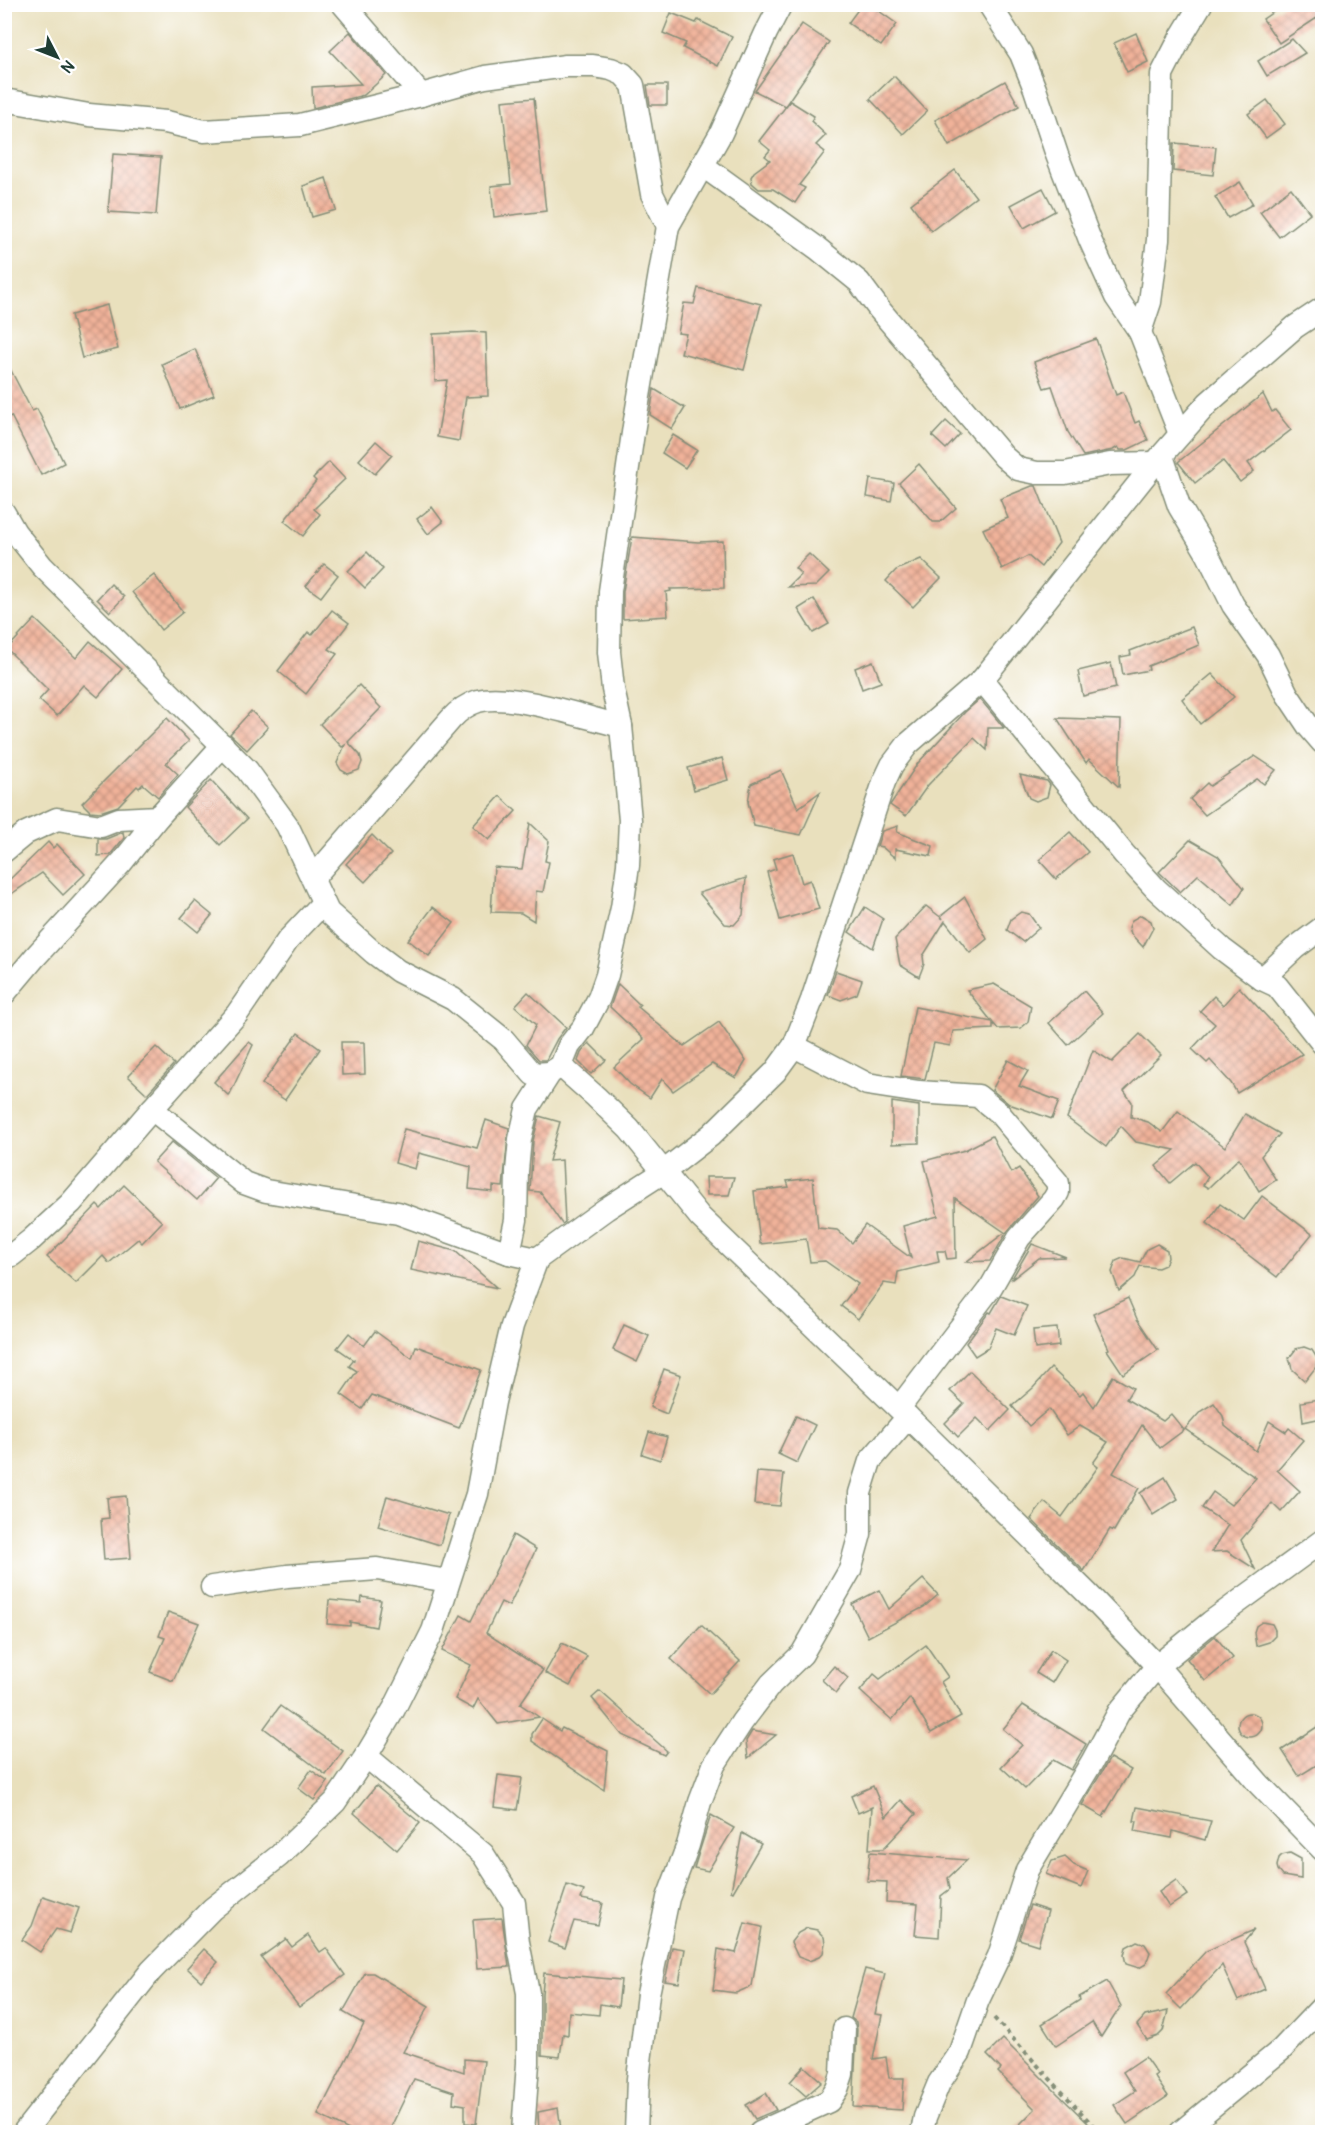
<svg xmlns="http://www.w3.org/2000/svg" width="1327" height="2137" font-family="Pangolin,sans-serif">
<style>
.building{fill:url(#building-cross-hatch)}
.lines{fill:none;stroke-linecap:round;stroke-linejoin:round}
.minor-casing{stroke:#848e78;stroke-width:25}
.path{stroke:#848e78;stroke-width:4;stroke-dasharray:4.5 4.5;stroke-linecap:butt}
.minor{stroke:#fff;stroke-width:22}
</style>
<defs>
<pattern id="building-cross-hatch" width="8" height="8" patternUnits="userSpaceOnUse" patternTransform="scale(1.5)"><rect width="8" height="8" fill="#f1b29a"/><path d="M0 0l8 8M0 8l8-8" fill="none" stroke="#c3927e"/></pattern>
</defs>
<rect width="100%" height="100%" fill="#fff"/>
<filter id="ink" filterUnits="userSpaceOnUse"><feTurbulence type="fractalNoise" baseFrequency=".0167" numOctaves="2"/><feDisplacementMap in="SourceGraphic" scale="12" xChannelSelector="R" yChannelSelector="G"/><feConvolveMatrix kernelMatrix="1 2 1 2 8 2 1 2 1" color-interpolation-filters="sRGB"/></filter>
<filter id="wash" filterUnits="userSpaceOnUse"><feTurbulence type="fractalNoise" baseFrequency=".008" numOctaves="4" result="noise"/><feDisplacementMap in="SourceGraphic" scale="24" xChannelSelector="R" yChannelSelector="G"/><feGaussianBlur stdDeviation="1.35" result="paint"/><feColorMatrix in="noise" values="0 0 0 0 0 0 0 0 0 0 0 0 0 0 0 0 0 1.4 0 .05"/><feComposite in="paint" operator="in"/></filter>
<g filter="url(#wash)">
<rect width="100%" height="100%" fill="#e9e0bd"/>
<g id="blocks">
<g class="building">
<polygon points="862,4 869,4 897,24 881,46 848,23"/>
<polygon points="1285,4 1323,4 1323,14 1279,43 1263,19"/>
<polygon points="671,13 696,23 698,20 732,37 718,66 683,48 686,43 663,33"/>
<polygon points="802,24 829,42 785,106 755,91"/>
<polygon points="350,32 386,75 364,95 313,108 312,87 361,84 330,51"/>
<polygon points="1136,33 1148,62 1127,72 1114,43"/>
<polygon points="1292,39 1305,53 1267,76 1258,61"/>
<polygon points="894,76 927,111 903,134 870,99"/>
<polygon points="1005,81 1019,106 949,146 935,120"/>
<polygon points="647,85 667,85 667,105 650,105"/>
<polygon points="534,98 546,211 494,217 491,186 511,184 502,101"/>
<polygon points="1267,100 1285,124 1266,138 1248,114"/>
<polygon points="790,101 814,116 811,121 826,135 816,145 825,152 799,185 805,188 795,203 773,189 759,189 752,183 751,177 754,172 770,160 765,156 770,150 759,141"/>
<polygon points="1174,143 1216,147 1213,175 1173,171"/>
<polygon points="113,154 161,157 156,215 108,212"/>
<polygon points="955,170 976,197 931,231 911,204"/>
<polygon points="326,178 336,210 312,217 303,186"/>
<polygon points="1240,182 1253,204 1228,218 1215,197"/>
<polygon points="1043,188 1055,211 1024,228 1011,205"/>
<polygon points="1291,188 1310,213 1279,237 1260,212"/>
<polygon points="698,288 761,304 744,370 681,353 686,334 678,333 684,303 694,304"/>
<polygon points="107,305 118,349 82,358 71,315"/>
<polygon points="473,332 486,333 488,396 466,397 459,441 437,437 447,380 435,381 433,334"/>
<polygon points="1096,339 1116,395 1123,392 1135,423 1139,421 1148,440 1127,450 1120,450 1118,447 1113,450 1083,456 1068,432 1052,386 1044,388 1034,362"/>
<polygon points="195,349 214,395 180,409 162,364"/>
<polygon points="4,357 32,411 37,409 64,463 41,475 11,416 4,420"/>
<polygon points="654,389 685,408 672,429 650,415"/>
<polygon points="1263,394 1272,412 1275,410 1291,430 1248,463 1254,471 1240,482 1223,461 1195,483 1178,462"/>
<polygon points="946,421 960,434 946,449 932,436"/>
<polygon points="673,435 697,450 685,468 662,453"/>
<polygon points="376,441 392,455 375,474 359,460"/>
<polygon points="329,462 345,479 314,509 320,514 303,536 284,521 316,481 313,478"/>
<polygon points="919,464 956,508 940,522 933,522 899,483"/>
<polygon points="870,479 894,483 891,501 867,497"/>
<polygon points="1032,486 1036,486 1059,543 1041,567 1028,556 1002,569 983,529 1008,518 1000,499"/>
<polygon points="432,507 443,522 428,534 417,519"/>
<polygon points="632,537 698,542 723,541 724,588 670,589 671,591 666,592 668,616 623,619 623,592"/>
<polygon points="367,552 383,569 365,588 348,571"/>
<polygon points="809,554 829,573 816,586 788,587 801,574 795,568"/>
<polygon points="921,559 941,578 913,607 886,581 896,570"/>
<polygon points="324,564 338,575 321,597 306,586"/>
<polygon points="154,575 183,612 161,630 132,592"/>
<polygon points="111,584 124,597 110,612 97,599"/>
<polygon points="814,599 829,624 813,633 798,609"/>
<polygon points="332,610 349,623 329,649 337,654 306,694 278,671 308,632 312,635"/>
<polygon points="35,619 76,658 90,641 122,669 98,697 84,685 57,716 39,700 48,690 7,649"/>
<polygon points="1192,627 1199,645 1148,666 1149,670 1123,675 1120,657 1131,655 1130,651"/>
<polygon points="873,661 881,682 862,689 855,668"/>
<polygon points="1111,663 1116,688 1083,696 1078,671"/>
<polygon points="1212,674 1234,697 1200,724 1182,699"/>
<polygon points="359,685 381,708 348,742 360,755 362,762 359,770 348,774 341,770 337,763 345,745 342,747 320,724"/>
<polygon points="980,699 1004,728 988,728 987,750 974,738 928,785 906,816 890,805 918,763 965,712"/>
<polygon points="251,711 268,727 247,750 230,734"/>
<polygon points="167,718 189,741 166,763 178,774 158,797 143,784 139,788 137,786 118,806 100,812 90,811 82,803"/>
<polygon points="1057,718 1121,720 1119,787 1089,759 1086,763"/>
<polygon points="1255,756 1276,770 1264,784 1257,779 1205,815 1190,799 1207,783 1210,786"/>
<polygon points="722,758 728,780 694,790 688,768"/>
<polygon points="781,770 798,808 820,792 801,835 754,826 748,802 751,784"/>
<polygon points="1020,775 1047,781 1050,785 1047,797 1036,801 1029,798"/>
<polygon points="211,780 247,819 220,845 185,807"/>
<polygon points="500,796 516,811 489,840 473,826"/>
<polygon points="530,823 549,841 545,861 549,862 543,892 536,891 534,921 521,913 491,912 494,867 522,869"/>
<polygon points="898,826 897,832 933,846 931,856 895,849 895,858 882,847 877,846 882,831"/>
<polygon points="123,832 124,838 110,855 98,856 98,839 106,839"/>
<polygon points="1070,832 1088,852 1056,879 1039,860"/>
<polygon points="372,835 391,854 365,882 346,864"/>
<polygon points="1190,840 1218,856 1244,888 1233,905 1198,875 1180,892 1159,872"/>
<polygon points="48,842 53,848 57,844 85,874 63,895 42,873 4,899 4,885"/>
<polygon points="793,853 802,883 810,880 819,909 780,920 767,872 776,869 773,859"/>
<polygon points="746,878 743,915 734,925 725,924 699,893"/>
<polygon points="965,897 987,939 970,953 945,921 923,956 924,964 919,977 900,965 895,939 926,906 943,919 941,916"/>
<polygon points="195,901 212,915 198,932 181,918"/>
<polygon points="433,907 454,923 429,956 408,940"/>
<polygon points="865,907 883,919 873,948 849,932"/>
<polygon points="1021,912 1029,914 1039,928 1023,942 1007,930 1011,919"/>
<polygon points="1141,915 1151,921 1153,928 1143,947 1131,934 1129,927 1132,920"/>
<polygon points="836,971 862,980 857,994 841,1000 828,995"/>
<polygon points="618,984 640,1005 638,1007 684,1046 719,1022 746,1061 736,1078 712,1064 673,1091 662,1079 650,1098 630,1084 614,1067 644,1039 610,1007"/>
<polygon points="994,984 1031,1006 1028,1022 1021,1028 998,1029 993,1023 993,1029 953,1031 950,1046 934,1043 925,1079 901,1076 915,1007 992,1022 967,990"/>
<polygon points="1239,987 1302,1054 1237,1093 1231,1083 1210,1060 1207,1063 1192,1049 1215,1024 1200,1011 1214,996 1223,1005"/>
<polygon points="1084,991 1103,1013 1068,1045 1049,1023"/>
<polygon points="528,992 566,1027 557,1039 546,1060 539,1060 526,1045 536,1025 515,1006"/>
<polygon points="298,1033 320,1049 285,1100 262,1084"/>
<polygon points="1140,1034 1161,1055 1124,1091 1132,1102 1131,1117 1148,1122 1162,1132 1178,1111 1225,1147 1245,1114 1280,1134 1261,1156 1276,1180 1259,1191 1239,1158 1208,1188 1203,1185 1208,1177 1195,1162 1170,1183 1156,1166 1175,1150 1136,1142 1121,1126 1106,1147 1067,1118 1093,1050 1112,1062"/>
<polygon points="249,1042 253,1045 229,1096 214,1082"/>
<polygon points="341,1042 364,1042 365,1074 342,1075"/>
<polygon points="589,1043 606,1060 591,1074 578,1061 581,1053"/>
<polygon points="156,1047 174,1064 147,1094 128,1076"/>
<polygon points="1008,1060 1028,1071 1019,1086 1059,1101 1052,1119 1009,1104 992,1090"/>
<polygon points="892,1102 919,1106 919,1143 892,1144"/>
<polygon points="539,1116 560,1122 549,1161 562,1160 565,1222 562,1224 540,1192 530,1191 533,1141"/>
<polygon points="486,1120 509,1128 503,1187 493,1186 493,1192 469,1189 471,1167 419,1153 415,1169 395,1163 404,1129 477,1148"/>
<polygon points="992,1136 1011,1173 1019,1168 1038,1196 1006,1233 955,1198 956,1258 947,1259 945,1251 937,1251 939,1262 898,1272 896,1285 884,1283 858,1319 841,1306 858,1284 825,1261 810,1262 806,1239 760,1244 754,1191 789,1187 787,1181 813,1178 818,1228 837,1230 852,1243 865,1225 911,1258 903,1226 938,1216 924,1161 965,1150"/>
<polygon points="172,1142 216,1178 197,1200 154,1162"/>
<polygon points="706,1177 734,1177 729,1195 707,1195"/>
<polygon points="124,1185 162,1222 142,1243 138,1239 109,1263 103,1256 76,1283 47,1257 97,1205 101,1209"/>
<polygon points="1262,1196 1312,1234 1277,1277 1207,1223 1220,1204 1244,1220"/>
<polygon points="1003,1234 1005,1235 990,1261 966,1262"/>
<polygon points="418,1241 455,1251 497,1288 411,1270"/>
<polygon points="1032,1244 1066,1257 1039,1258 1011,1280"/>
<polygon points="1157,1244 1167,1250 1168,1258 1165,1265 1158,1268 1140,1266 1135,1277 1119,1291 1112,1272 1116,1261 1123,1258 1140,1262 1147,1249"/>
<polygon points="1001,1296 1027,1306 1014,1335 996,1328 988,1348 975,1356 966,1343 989,1312 991,1313"/>
<polygon points="1128,1298 1137,1319 1158,1350 1123,1374 1107,1350 1109,1349 1093,1314"/>
<polygon points="624,1325 649,1336 637,1362 613,1350"/>
<polygon points="1057,1328 1059,1346 1035,1349 1033,1330"/>
<polygon points="375,1331 412,1358 416,1346 481,1370 459,1428 372,1395 362,1409 341,1394 357,1371 349,1366 354,1360 337,1348 349,1333 364,1346"/>
<polygon points="1304,1347 1312,1350 1317,1358 1316,1367 1305,1381 1292,1369 1289,1358 1296,1349"/>
<polygon points="1051,1368 1080,1395 1083,1392 1094,1407 1113,1376 1133,1388 1126,1399 1163,1421 1171,1414 1184,1430 1160,1448 1142,1425 1113,1473 1139,1488 1114,1531 1110,1529 1084,1571 1031,1519 1044,1502 1062,1517 1098,1467 1093,1463 1108,1442 1080,1426 1067,1435 1049,1409 1029,1426 1012,1406 1033,1388"/>
<polygon points="664,1369 681,1375 667,1414 650,1407"/>
<polygon points="970,1371 1010,1410 990,1431 977,1418 958,1437 945,1423 964,1404 950,1391"/>
<polygon points="1318,1399 1322,1418 1303,1422 1301,1402"/>
<polygon points="1214,1403 1223,1416 1225,1426 1256,1451 1269,1421 1286,1432 1289,1428 1303,1440 1277,1470 1300,1491 1281,1512 1272,1503 1241,1540 1255,1569 1227,1551 1211,1552 1228,1525 1202,1508 1213,1492 1231,1505 1256,1478 1185,1429 1201,1411"/>
<polygon points="796,1416 815,1425 797,1463 778,1454"/>
<polygon points="649,1432 667,1437 660,1460 642,1454"/>
<polygon points="757,1472 784,1474 780,1506 754,1504"/>
<polygon points="1165,1477 1178,1499 1153,1515 1140,1493"/>
<polygon points="126,1496 131,1558 104,1560 101,1519 109,1518 107,1498"/>
<polygon points="387,1496 449,1515 440,1545 378,1526"/>
<polygon points="513,1535 536,1549 509,1606 501,1602 486,1633 543,1670 520,1704 539,1717 498,1724 478,1699 473,1709 455,1699 471,1665 442,1651 461,1615 471,1621"/>
<polygon points="923,1579 938,1595 924,1607 868,1637 852,1604 879,1590 889,1609"/>
<polygon points="362,1597 381,1600 376,1627 350,1622 350,1626 327,1624 329,1600 361,1603"/>
<polygon points="168,1612 199,1623 173,1681 150,1672 165,1638 159,1636"/>
<polygon points="1262,1622 1272,1624 1275,1630 1275,1636 1269,1642 1256,1646 1254,1632 1256,1626"/>
<polygon points="701,1625 740,1661 710,1694 671,1659"/>
<polygon points="1215,1636 1233,1658 1205,1681 1187,1659"/>
<polygon points="562,1643 587,1656 570,1686 545,1673"/>
<polygon points="926,1645 948,1677 941,1682 961,1716 931,1733 910,1698 892,1720 860,1691 874,1674 880,1679"/>
<polygon points="1051,1650 1066,1660 1052,1683 1036,1673"/>
<polygon points="834,1666 848,1678 836,1693 822,1680"/>
<polygon points="600,1691 667,1751 664,1755 622,1735 592,1698"/>
<polygon points="1023,1705 1086,1744 1071,1770 1053,1760 1025,1789 1001,1767 1022,1745 1003,1729"/>
<polygon points="280,1706 343,1751 326,1775 264,1728"/>
<circle cx="1250" cy="1725" r="12"/>
<polygon points="542,1719 560,1731 562,1728 608,1751 604,1790 532,1741 532,1734"/>
<polygon points="1323,1723 1323,1761 1299,1776 1282,1750"/>
<polygon points="752,1731 776,1735 748,1758 746,1741"/>
<polygon points="1110,1758 1131,1770 1103,1817 1082,1805"/>
<polygon points="311,1770 328,1782 314,1800 298,1788"/>
<polygon points="498,1775 522,1778 517,1810 494,1807"/>
<polygon points="376,1786 420,1823 397,1850 354,1813"/>
<polygon points="873,1786 886,1817 901,1800 916,1814 883,1849 869,1849 872,1807 858,1813 851,1796"/>
<polygon points="1137,1807 1211,1821 1205,1840 1173,1831 1172,1838 1135,1831 1137,1821 1134,1821"/>
<polygon points="711,1815 734,1828 708,1871 694,1868"/>
<polygon points="742,1833 761,1844 733,1892 731,1891"/>
<polygon points="870,1852 967,1860 948,1878 950,1889 941,1896 939,1937 915,1935 918,1904 886,1902 887,1882 867,1881"/>
<polygon points="1290,1853 1301,1859 1301,1879 1283,1876 1278,1870 1277,1866 1279,1858 1282,1855"/>
<polygon points="1065,1857 1074,1865 1088,1871 1081,1888 1046,1874 1052,1861"/>
<polygon points="1176,1880 1187,1895 1169,1907 1159,1892"/>
<polygon points="567,1885 584,1891 581,1899 603,1903 598,1925 574,1921 565,1948 548,1942"/>
<polygon points="43,1896 79,1908 70,1933 56,1929 40,1952 22,1940 32,1926"/>
<polygon points="1030,1905 1048,1911 1038,1945 1019,1939"/>
<polygon points="502,1918 509,1967 477,1969 473,1920"/>
<polygon points="745,1923 762,1927 752,1986 736,1993 713,1990 718,1949 736,1953"/>
<polygon points="807,1928 817,1930 824,1937 825,1943 823,1953 819,1957 809,1961 798,1957 791,1942 798,1933"/>
<polygon points="1254,1930 1244,1942 1265,1989 1238,2001 1222,1965 1181,2009 1166,1994 1206,1951"/>
<polygon points="308,1935 320,1952 326,1948 345,1975 299,2007 261,1957 286,1939 292,1947"/>
<polygon points="1137,1941 1145,1944 1150,1952 1146,1964 1139,1968 1126,1964 1124,1955 1126,1947"/>
<polygon points="672,1947 685,1949 679,1983 665,1981"/>
<polygon points="204,1949 218,1962 201,1981 187,1968"/>
<polygon points="865,1969 885,1974 875,2014 882,2015 873,2059 886,2057 889,2078 904,2078 902,2110 853,2107 857,2030 856,2022 851,2018"/>
<polygon points="365,1973 373,1973 429,2006 403,2052 464,2072 464,2059 484,2061 476,2124 465,2123 465,2105 453,2103 454,2092 414,2079 388,2133 355,2133 318,2115 364,2024 343,2012"/>
<polygon points="544,1973 621,1980 618,2007 600,2004 599,2015 569,2012 568,2035 563,2034 560,2057 542,2055 542,1994"/>
<polygon points="1107,1981 1121,2006 1101,2037 1092,2022 1056,2046 1042,2024 1080,2000 1079,1997"/>
<polygon points="1168,2011 1163,2031 1158,2036 1147,2040 1137,2025 1145,2016"/>
<polygon points="1003,2039 1058,2094 1098,2133 1011,2133 1035,2109 998,2072 1001,2069 987,2055"/>
<polygon points="1145,2057 1157,2074 1154,2076 1168,2096 1127,2124 1114,2105 1135,2091 1123,2072"/>
<polygon points="804,2066 822,2082 806,2096 790,2082"/>
<polygon points="766,2093 776,2110 755,2119 746,2105"/>
<polygon points="558,2108 561,2129 539,2133 538,2112"/>
</g>
</g>
</g>
<g filter="url(#ink)">
<use href="#blocks" fill-opacity="0" stroke="#848e78" stroke-width="1.5"/>
<g class="lines">
<defs>
<g id="minor">
<polyline points="343,4 421,95 485,77 566,66 593,66 611,69 623,74 633,85 652,194 668,226"/>
<polyline points="989,4 1021,54 1035,89 1057,155 1090,240 1116,297 1140,332 1180,434"/>
<polyline points="4,100 89,115 166,122 204,131 300,125 421,95"/>
<polyline points="702,165 817,248 859,282 879,309 1004,457 1018,469 1037,473 1065,473 1110,464 1155,463"/>
<polyline points="1140,332 1150,302 1158,240 1162,74 1181,37 1201,4"/>
<polyline points="1162,456 1179,506 1207,553 1233,605 1268,655 1287,694 1309,727 1322,742"/>
<polyline points="4,513 15,532 42,566 247,770 287,825 328,912 374,953 398,971 453,999 504,1040 533,1074 550,1073"/>
<polyline points="982,680 1124,854 1156,889 1222,949 1262,979 1277,986 1322,1043"/>
<polyline points="4,851 26,833 57,819 101,826 119,819 158,817"/>
<path d="M313,878L451,719C459,710 466,705 478,701C511,692 586,718 621,726"/>
<polyline points="1262,979 1295,948 1322,928"/>
<polyline points="4,994 35,957 122,862 158,817 223,745"/>
<polyline points="794,1046 867,1084 919,1092 978,1096 999,1113 1058,1183 1058,1192 1054,1199 1019,1238 991,1287 899,1408"/>
<polyline points="561,1066 596,1097 629,1129 700,1217 908,1417 1087,1593 1157,1666 1259,1784 1322,1849"/>
<polyline points="152,1109 244,1183 266,1191 398,1213 509,1253"/>
<polyline points="4,1257 12,1255 31,1240 71,1203 152,1109 237,1014 288,940 323,903"/>
<polyline points="537,1259 509,1253 516,1220 517,1171 520,1139 527,1109 550,1073 561,1066 569,1046 583,1028 599,998 607,975 622,908 628,865 630,820 621,726 613,689 609,652 610,591 634,426 668,226 721,133 766,33 781,4"/>
<polyline points="212,1587 287,1576 377,1569 448,1581"/>
<polyline points="366,1756 483,1854 514,1903 518,1942 528,1993 528,2063 523,2132"/>
<polyline points="24,2132 151,1971 212,1909 279,1856 335,1802 366,1756 394,1709 433,1631 477,1494 494,1402 512,1326 537,1259 606,1209 662,1173 711,1135 775,1072 794,1046 812,1000 884,782 892,765 908,744 982,680 1155,463 1208,403 1295,327 1322,309"/>
<polyline points="636,2132 638,2079 648,1994 668,1898 688,1845 700,1802 714,1765 742,1722 771,1684 802,1654 850,1570 860,1534 860,1493 870,1461 908,1417"/>
<polyline points="760,2132 829,2101 837,2089 842,2074 844,2029"/>
<polyline points="922,2132 925,2117 939,2083 960,2052 978,2000 999,1956 1027,1870 1092,1762 1119,1712 1157,1666 1211,1622 1322,1541"/>
<polyline points="1181,2132 1281,2050 1322,2007"/>
</g>
</defs>
<use href="#minor" class="minor-casing"/>
<polyline class="path" points="994,2018 1099,2132"/>
<use href="#minor" class="minor"/>
</g>
</g>
<rect width="1327" height="2137" fill="none" stroke="#fff" stroke-width="24"/>
<g transform="translate(57 57) rotate(132)" stroke="#ffffff" stroke-width="4.5" paint-order="stroke">
<path d="M0-4.5L10 22L0 15L-10 22Z" fill="#1f3d34"/>
<text y="-9" font-size="16" font-weight="bold" text-anchor="middle" fill="#1f3d34">N</text>
</g>
</svg>
